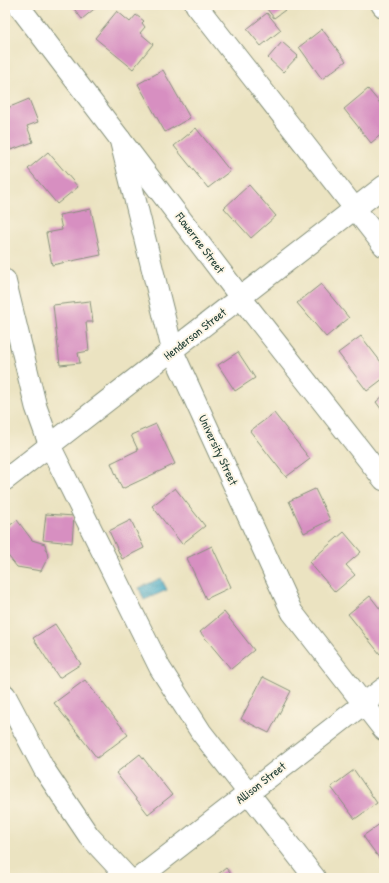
<svg xmlns="http://www.w3.org/2000/svg" width="389" height="883" font-family="'Patrick Hand',sans-serif">
<style>
.water{fill:url(#water-waves);stroke:#32737c}
.building{fill:#d78fc1}
.lines{fill:none;stroke-linecap:round;stroke-linejoin:round}
.minor-casing{stroke:#85907a;stroke-width:23}
.minor{stroke:#fff;stroke-width:21}
.labels{text-anchor:middle;stroke-width:4;stroke-linejoin:round;paint-order:stroke}
.street-label{font-size:12px;fill:#1f3d34;stroke:#fcf5e5}
</style>
<defs>
<pattern id="water-waves" width="16" height="10" patternUnits="userSpaceOnUse"><rect width="16" height="10" fill="#45a9c5"/><path d="M0 5q4-4 8 0t8 0" fill="none" stroke="#398ba1"/></pattern>
</defs>
<rect width="100%" height="100%" fill="#fcf5e5"/>
<filter id="ink" filterUnits="userSpaceOnUse"><feTurbulence type="fractalNoise" baseFrequency=".025" numOctaves="2"/><feDisplacementMap in="SourceGraphic" scale="8" xChannelSelector="R" yChannelSelector="G"/><feConvolveMatrix kernelMatrix="1 2 1 2 8 2 1 2 1" color-interpolation-filters="sRGB"/></filter>
<filter id="wash" filterUnits="userSpaceOnUse"><feTurbulence type="fractalNoise" baseFrequency=".012" numOctaves="4" result="noise"/><feDisplacementMap in="SourceGraphic" scale="16" xChannelSelector="R" yChannelSelector="G"/><feGaussianBlur stdDeviation="0.9" result="paint"/><feColorMatrix in="noise" values="0 0 0 0 0 0 0 0 0 0 0 0 0 0 0 0 0 1.4 0 .05"/><feComposite in="paint" operator="in"/></filter>
<g filter="url(#wash)">
<rect width="100%" height="100%" fill="#ebe3c1"/>
<polygon class="water" points="161,578 167,590 144,600 139,588"/>
<g id="blocks">
<g class="building">
<polygon points="71,5 99,5 82,19"/>
<polygon points="264,5 292,5 274,18"/>
<polygon points="117,11 130,22 136,15 144,21 142,23 145,27 140,33 153,44 133,69 95,38"/>
<polygon points="267,13 281,30 261,46 247,29"/>
<polygon points="322,29 346,61 322,79 299,47"/>
<polygon points="282,42 298,56 283,72 268,58"/>
<polygon points="163,70 190,118 165,132 138,84"/>
<polygon points="368,89 384,108 384,132 371,143 344,109"/>
<polygon points="29,99 38,122 27,126 33,142 11,150 5,135 5,109"/>
<polygon points="196,128 230,171 208,188 174,146"/>
<polygon points="48,152 78,187 57,204 28,169"/>
<polygon points="249,185 276,216 251,238 224,208"/>
<polygon points="91,209 101,255 52,265 46,233 62,230 59,215"/>
<polygon points="321,284 349,318 326,337 297,303"/>
<polygon points="90,301 93,322 86,322 89,351 78,353 80,363 60,365 53,305"/>
<polygon points="361,336 384,366 384,378 367,391 338,353"/>
<polygon points="238,352 255,378 235,391 218,365"/>
<polygon points="384,395 384,413 376,402"/>
<polygon points="274,413 310,459 286,477 250,431"/>
<polygon points="156,424 175,464 122,489 111,463 138,450 131,435"/>
<polygon points="175,488 205,526 182,544 152,506"/>
<polygon points="315,489 330,520 304,533 289,501"/>
<polygon points="46,514 74,516 72,543 43,540"/>
<polygon points="17,520 32,540 45,544 48,557 41,571 17,567 5,552 5,529"/>
<polygon points="131,520 144,548 122,559 109,531"/>
<polygon points="344,532 361,552 346,565 355,575 335,592 309,562"/>
<polygon points="212,546 231,587 206,599 187,558"/>
<polygon points="370,596 384,614 384,651 380,654 348,614"/>
<polygon points="224,612 254,650 231,669 200,632"/>
<polygon points="55,624 81,664 59,678 33,638"/>
<polygon points="263,677 291,691 269,733 241,719"/>
<polygon points="85,680 128,735 97,758 54,703"/>
<polygon points="140,754 172,795 148,814 116,773"/>
<polygon points="354,770 377,803 355,819 331,787"/>
<polygon points="384,821 384,865 363,836"/>
<polygon points="226,868 234,878 213,878"/>
</g>
</g>
</g>
<g filter="url(#ink)">
<use href="#blocks" fill-opacity="0" stroke="#85907a" stroke-width="1"/>
<g class="lines">
<defs>
<g id="minor">
<polyline points="18,5 241,298 384,480"/>
<polyline points="196,5 384,246"/>
<polyline points="382,5 384,7"/>
<polyline points="120,139 173,352 292,612 384,730"/>
<polyline points="5,280 36,407 50,446 160,668 201,732 315,878"/>
<polyline points="5,480 384,186"/>
<polyline points="5,695 44,769 89,836 128,878"/>
<polyline points="139,878 384,688"/>
</g>
</defs>
<use href="#minor" class="minor-casing"/>
<use href="#minor" class="minor"/>
</g>
</g>
<g class="labels">
<g class="street-label">
<text transform="translate(200 243) rotate(53)" y="4">Flowerree Street</text>
<text transform="translate(195 334) rotate(-38)" y="4">Henderson Street</text>
<text transform="translate(218 450) rotate(65)" y="4">University Street</text>
<text transform="translate(261 783) rotate(-38)" y="4">Allison Street</text>
</g>
</g>
<rect width="389" height="883" fill="none" stroke="#fcf5e5" stroke-width="20"/>
</svg>
